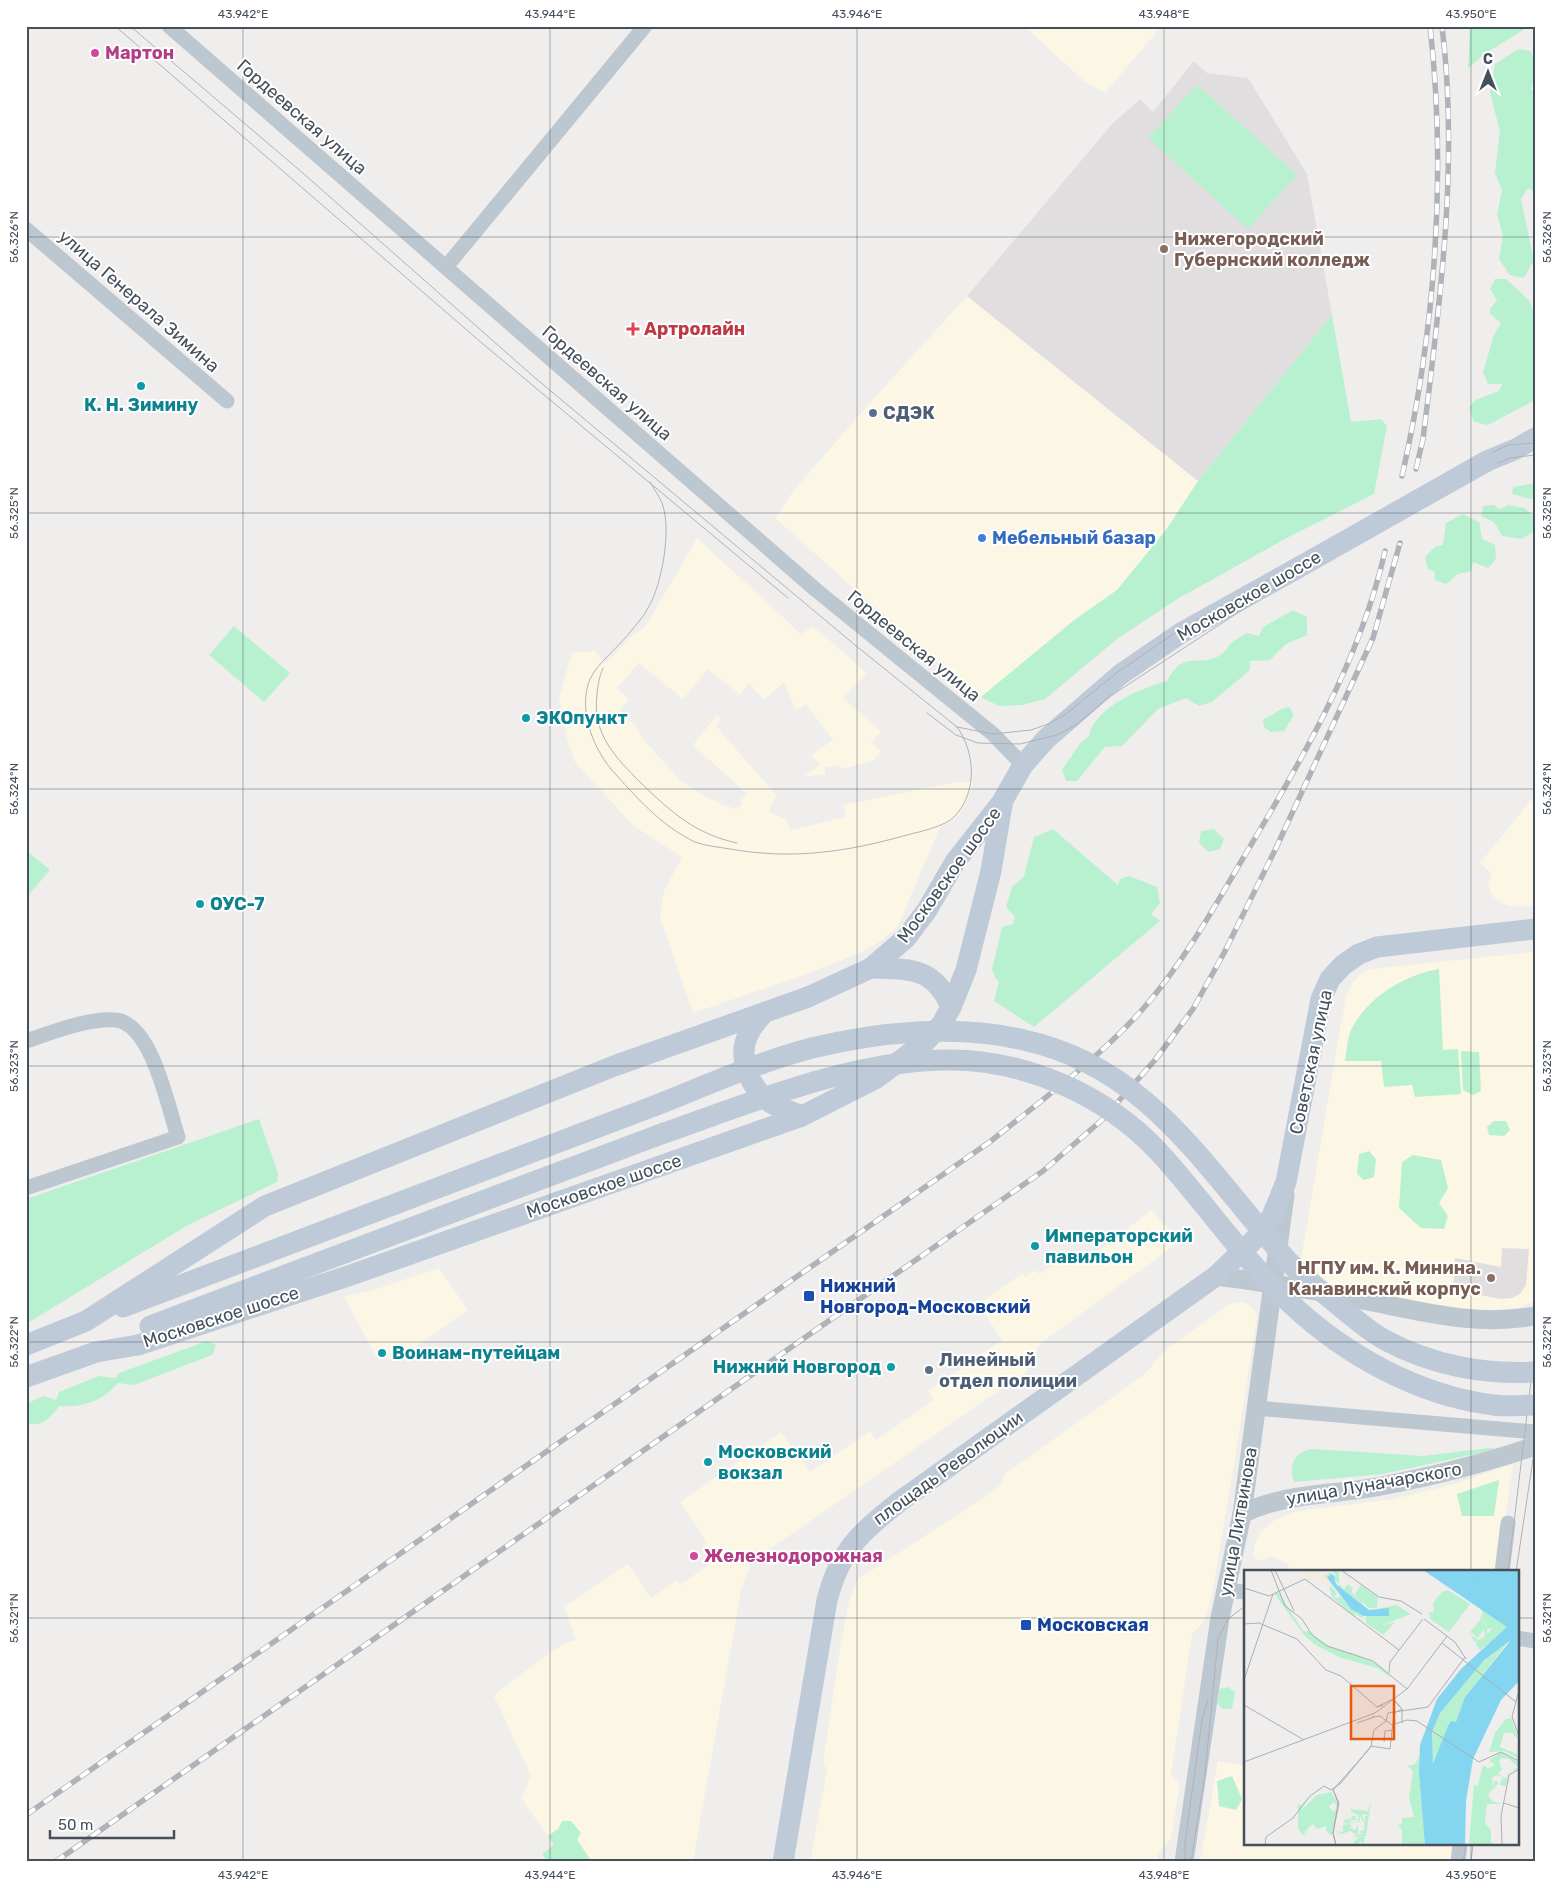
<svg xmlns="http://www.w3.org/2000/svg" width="1561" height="1888" font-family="Rubik,sans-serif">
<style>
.commercial{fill:#fcf6e4}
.education{fill:#e1dedf}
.green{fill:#b8f1d0}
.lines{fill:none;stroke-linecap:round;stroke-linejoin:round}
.minor{stroke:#bdc7d0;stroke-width:15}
.tertiary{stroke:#bdc7d0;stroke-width:19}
.secondary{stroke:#becad7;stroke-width:21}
.tram{stroke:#afb2b8;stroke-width:1}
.rail-casing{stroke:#afb2b8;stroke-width:5.5}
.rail{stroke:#fff;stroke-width:4;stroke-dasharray:11;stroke-linecap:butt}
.secondary-bridge{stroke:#becad7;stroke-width:21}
.ticks{fill:none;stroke:#45505b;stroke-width:1;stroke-opacity:0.45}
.hotel-dot{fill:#d1479c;stroke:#fff;stroke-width:2}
.education-dot{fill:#8d6e63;stroke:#fff;stroke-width:2}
.health-dot{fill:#e0444e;stroke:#fff;stroke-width:2}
.culture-dot{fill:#0f9aa8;stroke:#fff;stroke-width:2}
.service-dot{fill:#5c6f8a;stroke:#fff;stroke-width:2}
.shop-dot{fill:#3f7fe0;stroke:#fff;stroke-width:2}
.transit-dot{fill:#1a4fb4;stroke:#fff;stroke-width:2}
.labels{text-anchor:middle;stroke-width:4;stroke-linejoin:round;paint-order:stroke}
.hotel-label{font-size:18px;font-weight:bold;fill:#b23c85;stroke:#fff;text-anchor:start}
.street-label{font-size:18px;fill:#45505b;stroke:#fff}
.education-label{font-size:18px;font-weight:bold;fill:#785e54;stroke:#fff;text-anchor:start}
.health-label{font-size:18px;font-weight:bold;fill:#be3a42;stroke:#fff;text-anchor:start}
.culture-label{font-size:18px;font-weight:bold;fill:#0d838f;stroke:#fff;text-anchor:start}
.service-label{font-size:18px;font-weight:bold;fill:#4e5e75;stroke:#fff;text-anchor:start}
.shop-label{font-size:18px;font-weight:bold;fill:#366cbe;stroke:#fff;text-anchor:start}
.transit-label{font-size:18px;font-weight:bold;fill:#164399;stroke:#fff;text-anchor:start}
.inset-river{fill:none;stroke:#83d5f0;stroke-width:2.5}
.inset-road{fill:none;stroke:#acaeb3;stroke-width:1}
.view{fill:#e8590c;fill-opacity:0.15;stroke:#e8590c;stroke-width:2.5}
.inset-edge{fill:none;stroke:#45505b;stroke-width:2.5}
.neatline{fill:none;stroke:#45505b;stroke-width:2}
.ticks-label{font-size:12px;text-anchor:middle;fill:#45505b}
</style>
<rect width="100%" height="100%" fill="#f0eded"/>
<g class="commercial">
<polygon points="1024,26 1162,26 1105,93 1085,82"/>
<polygon points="967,296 1198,481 1166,530 1117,590 1073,621 981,697 967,689 775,518 794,490 868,405"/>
<polygon points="697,538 801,634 813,626 867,673 843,698 881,731 871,743 881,751 873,761 842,769 840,765 825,767 825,774 803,777 820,765 811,755 833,740 806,704 795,710 784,682 764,700 749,683 740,695 708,669 683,699 639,663 617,688 629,699 619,712 636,726 644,740 679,779 697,792 723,805 737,809 743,803 740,801 747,794 693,745 717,715 721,718 716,726 776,795 769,811 786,820 790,830 846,817 843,805 957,782 973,782 968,798 957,817 940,827 898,926 881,941 860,953 793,979 693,1013 660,917 664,891 682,857 634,826 575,762 567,739 559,698 572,653 594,651 606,663 631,637 646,626"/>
<polygon points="1535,795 1535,905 1515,907 1501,903 1493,896 1488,885 1492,874 1480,863"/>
<polygon points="1532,952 1535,953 1535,1301 1518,1308 1488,1310 1454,1309 1321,1282 1301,1259 1346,995 1353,982 1361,974 1371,969"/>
<polygon points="1152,1210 1179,1242 1040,1344 1026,1372 751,1562 741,1591 693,1862 630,1862 619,1859 616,1862 592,1862 566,1824 548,1836 521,1798 531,1776 494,1696 506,1685 563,1644 576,1640 564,1607 628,1564 651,1598 677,1580 680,1585 714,1561 703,1545 707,1542 680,1502 781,1432 810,1472 870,1431 876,1440 934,1400 928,1391 1002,1340 978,1304 1023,1273 1025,1277 1036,1270 1039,1274 1060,1260 1057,1255 1067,1249 1080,1265"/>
<polygon points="439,1268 468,1310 397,1360 376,1357 344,1296 367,1292"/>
<polygon points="1244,1302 1253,1308 1257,1316 1237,1447 1212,1594 1205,1620 1192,1634 1171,1774 1180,1784 1171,1839 1159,1852 1157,1862 810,1862 827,1770 823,1762 842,1636 849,1601 858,1579 982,1499 1000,1485 1005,1474 1145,1374 1164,1351 1231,1303"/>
<polygon points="1513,1464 1497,1572 1286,1572 1289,1564 1270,1556 1264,1560 1259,1561 1254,1557 1254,1547 1261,1531 1276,1519 1298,1511 1393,1499 1455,1484"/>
<polygon points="1218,1761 1245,1766 1245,1844 1453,1844 1450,1862 1200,1862"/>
</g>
<g class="education">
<polygon points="1194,61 1207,73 1248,78 1307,174 1332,315 1198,481 967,296 1112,124 1140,99 1153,112"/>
<polygon points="1502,1248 1529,1249 1526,1285 1520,1294 1512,1298 1501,1299 1453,1290 1455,1258 1501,1267"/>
</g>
<g class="green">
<polygon points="1470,26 1526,26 1525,29 1486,53 1468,68"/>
<path d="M1518,49L1531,51C1535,64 1537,77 1531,89L1535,93V192L1528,188L1521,199L1534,260L1524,278L1510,275L1499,259L1503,236L1497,214L1502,190L1495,173L1500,131L1490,93L1495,64Z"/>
<polygon points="1197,85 1297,175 1248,229 1148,138"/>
<polygon points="1495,279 1506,279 1529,300 1535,315 1535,400 1488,425 1474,422 1469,408 1475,400 1499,391 1502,384 1488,384 1483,372 1494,335 1501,323 1490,314 1490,309 1497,300 1490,289"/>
<polygon points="1332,315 1351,422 1381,419 1387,426 1374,494 1283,540 1179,598 1117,639 1045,699 1022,705 999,706 981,697 1073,621 1117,590 1166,530 1198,481"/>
<polygon points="1535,483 1535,498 1530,499 1512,494 1513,487"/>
<polygon points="1494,505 1499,509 1508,505 1525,508 1535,518 1535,531 1522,539 1502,536 1494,522 1481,516 1483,506"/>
<polygon points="1463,514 1479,522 1482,539 1495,545 1496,559 1488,568 1473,562 1471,571 1458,574 1446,584 1435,580 1435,572 1428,569 1425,557 1435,547 1443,545 1446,523"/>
<path d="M1293,610L1307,617V635L1286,644L1270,660L1250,661V670L1212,702L1199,706L1186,698L1158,709L1122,746L1105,747L1077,781H1066L1062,770L1081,742L1089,736C1095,707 1141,688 1167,681C1186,646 1199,671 1223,653C1226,651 1226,649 1228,647C1232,641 1241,637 1247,633L1259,636L1263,627Z"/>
<polygon points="234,626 290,673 264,702 209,655"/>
<path d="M1289,707L1294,715L1284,731L1271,732L1264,727L1263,719C1273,716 1279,708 1289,707Z"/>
<polygon points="1053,829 1118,885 1120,879 1129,876 1157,887 1160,903 1151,914 1160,921 1034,1027 994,1001 999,981 996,979 992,969 1002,927 1013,924 1015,917 1006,907 1012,887 1024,876 1034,837"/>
<polygon points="1214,829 1224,839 1220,849 1209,852 1199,843 1201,831"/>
<polygon points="26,850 50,870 26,898"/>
<path d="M1439,969L1443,1050L1458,1049L1461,1094L1415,1097L1412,1085L1384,1087L1381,1061H1345C1347,1050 1347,1036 1353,1026C1371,995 1405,975 1439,969Z"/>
<polygon points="1461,1051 1479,1052 1481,1091 1473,1095 1463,1090"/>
<polygon points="259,1119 278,1173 277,1182 188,1225 26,1324 26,1199"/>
<polygon points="1494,1121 1506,1121 1510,1130 1504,1136 1489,1135 1487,1127"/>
<polygon points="1369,1151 1376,1159 1374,1177 1364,1180 1357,1174 1359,1154"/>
<polygon points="1413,1155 1441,1160 1448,1188 1439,1203 1448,1216 1444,1229 1421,1228 1399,1208 1402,1162"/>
<path d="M207,1341L216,1345L212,1355L134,1385L118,1383C103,1401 82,1408 59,1406C51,1418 41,1428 26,1423V1404L43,1396L56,1400L59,1392L99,1376L116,1378L119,1373Z"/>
<path d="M1489,1448L1498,1449L1383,1474L1294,1482C1288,1465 1295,1451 1313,1449L1423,1456Z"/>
<polygon points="1499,1480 1494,1516 1462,1516 1457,1494"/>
<polygon points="1228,1687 1235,1692 1232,1709 1222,1709 1217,1703 1220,1689"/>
<polygon points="1232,1776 1242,1799 1236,1810 1219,1806 1217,1781"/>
<polygon points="562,1821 571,1821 581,1833 577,1840 592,1862 548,1862 542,1854 554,1845 548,1836 558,1829"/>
</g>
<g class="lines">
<g class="minor">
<polyline points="169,26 816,590 993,734 1023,765"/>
<polyline points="26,229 227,401"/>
<polyline points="446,267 645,26"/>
<path d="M26,1041C50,1033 90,1017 116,1020C152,1024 168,1107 178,1137L26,1188"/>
<polyline points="1256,1408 1535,1432"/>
<polyline points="1502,1572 1508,1523"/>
<polyline points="1226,1590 1245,1592"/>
<polyline points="1517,1638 1535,1641"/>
<polyline points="1458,1862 1460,1844"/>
</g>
<g class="tertiary">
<path d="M1216,1276C1265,1282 1313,1290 1362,1300C1420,1311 1476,1327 1535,1316"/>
<path d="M1242,1514C1283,1493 1332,1495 1376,1487C1430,1477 1483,1464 1535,1446"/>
<polyline points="1184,1862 1220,1618 1242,1514 1285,1195"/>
</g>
<g class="secondary">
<polyline points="1487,461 1516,449 1535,438"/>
<path d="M871,968C910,969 934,967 951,1007"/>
<path d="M763,1014C758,1020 752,1026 749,1033C736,1057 750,1090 773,1104C782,1109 792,1112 802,1116"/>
<polyline points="123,1307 654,1106"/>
<polyline points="150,1326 664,1133"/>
<polyline points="26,1345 86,1321 265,1206 614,1066 808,997 871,968 906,938 927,910 955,862 1002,802 1023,765 1046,739 1121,674 1181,633 1294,570"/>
<polyline points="26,1377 96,1352 138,1345 351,1275 802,1116 875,1079 924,1043 942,1024 951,1007 966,970 991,871 1002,805"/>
<path d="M783,1862L827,1600C840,1550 860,1533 899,1502L1216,1276L1260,1234L1272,1216L1286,1182L1321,999L1330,979L1343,965L1359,954L1377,947L1535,929"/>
</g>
<g class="tram">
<polyline points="115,26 483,344 788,598"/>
<path d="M130,26L304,174L534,377L855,645L957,727C975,752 978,791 955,816C944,827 922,831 907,835C846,852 793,860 730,849C719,847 705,846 695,842C661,826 635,796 611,769C592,746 578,708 590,679C598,663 615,650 626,637C633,628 643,618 648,608C662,585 672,529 662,503C659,496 654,489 650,482"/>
<path d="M603,668C599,677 598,685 597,694C592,734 615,757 641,783C671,812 695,834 737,843"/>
<polyline points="927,713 956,735 978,743 1020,744 1057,735 1076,725 1109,697 1297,574 1490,466 1510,458 1535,455"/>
<polyline points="957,727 993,734 1031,730 1048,724 1066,714 1119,671 1178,631 1485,456 1508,445 1535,443"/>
<polyline points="1508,1572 1535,1348"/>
<polyline points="1516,1572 1535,1446"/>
<polyline points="1185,1862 1185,1843 1202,1720 1208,1699"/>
<polyline points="1191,1862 1205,1774 1218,1639 1228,1619 1245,1606"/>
<polyline points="1463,1862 1466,1844"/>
<polyline points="1471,1862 1473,1844"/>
</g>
<defs>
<g id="rail">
<path d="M1416,469L1423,439C1440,302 1459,164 1442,26"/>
<path d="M1402,476C1435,331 1447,175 1430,26"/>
<path d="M26,1815L991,1141C1043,1099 1097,1060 1142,1010C1180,967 1210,915 1239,865C1297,768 1360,663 1385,551"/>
<polyline points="55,1862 1043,1171 1102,1120 1155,1060 1193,1009 1224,953 1276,848 1373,638 1400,543"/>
</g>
</defs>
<use href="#rail" class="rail-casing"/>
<use href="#rail" class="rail"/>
<g class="secondary-bridge">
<polyline points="1294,570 1487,461"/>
<path d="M654,1106C705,1086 758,1062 812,1048C878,1032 957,1024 1024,1040C1151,1068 1207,1172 1288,1261C1303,1277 1321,1291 1338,1305C1353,1317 1369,1332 1387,1341C1432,1365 1484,1375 1535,1372"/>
<path d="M664,1133C753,1102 850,1061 946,1060C1024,1059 1104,1094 1158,1151C1203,1200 1241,1257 1290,1303C1345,1355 1419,1396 1494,1405C1507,1407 1522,1405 1535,1405"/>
</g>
</g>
<path class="ticks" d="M243,26V1862M550,26V1862M857,26V1862M1164,26V1862M1471,26V1572M26,237H1535M26,513H1535M26,789H1535M26,1066H1535M26,1342H1535M26,1618H1245M1517,1618H1535M1471,1844V1862"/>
<g class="hotel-dot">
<circle cx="95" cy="53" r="5"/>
<circle cx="694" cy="1556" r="5"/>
</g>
<g class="education-dot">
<circle cx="1164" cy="249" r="5"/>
<circle cx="1491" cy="1278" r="5"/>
</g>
<path class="health-dot" d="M630.5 321.5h5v5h5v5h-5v5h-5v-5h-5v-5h5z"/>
<g class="culture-dot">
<circle cx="141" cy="386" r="5"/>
<circle cx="526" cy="718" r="5"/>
<circle cx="200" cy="904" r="5"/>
<circle cx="1035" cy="1246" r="5"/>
<circle cx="382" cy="1353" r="5"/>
<circle cx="891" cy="1367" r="5"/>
<circle cx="708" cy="1462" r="5"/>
</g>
<g class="service-dot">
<circle cx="873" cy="413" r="5"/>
<circle cx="929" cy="1370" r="5"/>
</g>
<circle class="shop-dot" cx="982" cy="538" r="5"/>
<g class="transit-dot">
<rect x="803" y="1290" width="12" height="12" rx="2.5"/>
<rect x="1020" y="1619" width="12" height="12" rx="2.5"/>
</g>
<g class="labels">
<g class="hotel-label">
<text x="105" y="59">Мартон</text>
<text x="704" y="1562">Железнодорожная</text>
</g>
<g class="street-label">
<text transform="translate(302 117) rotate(41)" y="6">Гордеевская улица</text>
<text transform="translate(139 301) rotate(41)" y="6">улица Генерала Зимина</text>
<text transform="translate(607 383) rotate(41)" y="6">Гордеевская улица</text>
<text transform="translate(1249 596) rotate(-30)" y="6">Московское шоссе</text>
<text transform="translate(914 646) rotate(39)" y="6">Гордеевская улица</text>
<text transform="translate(949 875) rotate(-54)" y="6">Московское шоссе</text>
<text transform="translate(1311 1062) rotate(-78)" y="6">Советская улица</text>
<text transform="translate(604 1186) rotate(-19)" y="6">Московское шоссе</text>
<text transform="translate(221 1317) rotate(-18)" y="6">Московское шоссе</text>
<text transform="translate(948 1468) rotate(-36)" y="6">площадь Революции</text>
<text transform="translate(1374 1484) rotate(-10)" y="6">улица Луначарского</text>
<text transform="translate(1238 1522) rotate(-80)" y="6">улица Литвинова</text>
</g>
<g class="education-label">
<text x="1174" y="245">Нижегородский<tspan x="1174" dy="21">Губернский колледж</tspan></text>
<text x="1481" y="1274" text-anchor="end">НГПУ им. К. Минина.<tspan x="1481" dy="21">Канавинский корпус</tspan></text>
</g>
<g class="health-label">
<text x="644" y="335">Артролайн</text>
</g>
<g class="culture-label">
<text x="141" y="411" text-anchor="middle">К. Н. Зимину</text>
<text x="536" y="724">ЭКОпункт</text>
<text x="210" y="910">ОУС-7</text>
<text x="1045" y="1242">Императорский<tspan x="1045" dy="21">павильон</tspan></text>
<text x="392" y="1359">Воинам-путейцам</text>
<text x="881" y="1373" text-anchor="end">Нижний Новгород</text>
<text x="718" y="1458">Московский<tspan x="718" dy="21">вокзал</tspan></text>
</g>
<g class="service-label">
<text x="883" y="419">СДЭК</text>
<text x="939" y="1366">Линейный<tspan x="939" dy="21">отдел полиции</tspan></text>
</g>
<g class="shop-label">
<text x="992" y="544">Мебельный базар</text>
</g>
<g class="transit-label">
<text x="820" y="1292">Нижний<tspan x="820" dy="21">Новгород-Московский</tspan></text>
<text x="1037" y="1631">Московская</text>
</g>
</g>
<g transform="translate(1244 1570)">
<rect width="275" height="275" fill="#f0eded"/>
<path d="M88,0L95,1V14L100,19L104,14L109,19L107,22L120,32L119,34L97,18L87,4L83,9L93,24L90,26L95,29V25L107,39L114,41L119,45L118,48L113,45L114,42L110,46L88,27L84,11L76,1L87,3L91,6L93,3L91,5ZM117,15L134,27L133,38H125L111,24ZM204,20L226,34L205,62L186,49L185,43L190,41L189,33L198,22ZM30,23H35L59,61H64L85,76L126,89L113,85L133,94L139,98L147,108L133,98L95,87L70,74L61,66ZM232,34L263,57V60L236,80L232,75L234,70L232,73L225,64L235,70L241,66L240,59L234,68L226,62L236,50L247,58L243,60V64L248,59L236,49L239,42ZM152,35L167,44L136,56L151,52L139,65L122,53V45L145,46V39L137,40L133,39ZM263,73L221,127L212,152L189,194L188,163L196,143L220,111L245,85ZM267,148L275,170L268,163H260L256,177L273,184L275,189L260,181L245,182L251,163L262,149ZM257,182L275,192V198L273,199L265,202L262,216L256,215L258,208H263L265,202L274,197L265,189L257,188L255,191L258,199L254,204L262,208L252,205L248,208L249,216L251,210L255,213L244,224L248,231L258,234H243L241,253L247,260V272L251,275H226V272L225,275L230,214L234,216L239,195L244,198L251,195L245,190ZM175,186L181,275H158V260L154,255L158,254V248L170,247L165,228L169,201L163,196L171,194ZM87,222L93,232V238L90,232L85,236L88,241L92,240L88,266L82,261V256L73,259L69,254L64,258L61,262L65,264L60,263L61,267L54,259V234L58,235L64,226L56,241L73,225ZM127,231L122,266H118L121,267L119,275L117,271L113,275L109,273L115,267L108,266L113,265L106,261L98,264L96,262L93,266L94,262L90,261L99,262V255L104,254L99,252L102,248L104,251V247L107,250L108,246H112V249L114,250L115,245L107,242V239L124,241ZM118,244L124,245L121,246L120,260L115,262L119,264L114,265V255L111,260L104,257H108L105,253H112L105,251L113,250L114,254L117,245L118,251L120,252Z" fill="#b8f1d0" fill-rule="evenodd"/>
<path d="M63,0H86L83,6L80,4L89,19L71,6L66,11L63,8Z" fill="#f3ecdc"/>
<path d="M179,0H275V111L257,130L229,189L222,231L221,275H181L175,202L176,175L193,129L217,99L263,57ZM267,70L221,127L212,152L207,151L204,156L189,194L188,162L196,143L240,90ZM78,1L82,6L83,8L87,4L90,6L92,14L125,40L145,38V46H120L107,39Z" fill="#83d5f0" fill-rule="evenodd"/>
<path class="inset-river" d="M196,0L275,48M275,30L232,9L223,12L225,19L275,51M258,99L275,75M248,110L275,88M255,117L275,96M239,124L245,127L253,120M204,275L206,189L245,113"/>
<path class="inset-road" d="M27,0L41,36L58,49L68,65L83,76L129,91L163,119M31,0L50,41M97,0L135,27L157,31L178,44M61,9L155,80M0,18L25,26L61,9M180,49L211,72L222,89M0,54L15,53L53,69L82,100L97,106L133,137L139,135M198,73L272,132M145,103L146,92L179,49M0,110L29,24M274,124L268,147L275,166M149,129L158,139V153M0,135L60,170M128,147L136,146L148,155L163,150L173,151L235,192L257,182L275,191M113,153L130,147M140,172L141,161L149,160M0,192L131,143L163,119L203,66M89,219L94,233L89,263L92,275M260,233L275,238M21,275L22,267L49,248L66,226L80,216L87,220L97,213L127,176L146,179L150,143L158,139L149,129L133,137M92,275L89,263L95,233L89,220L127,177L130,160L142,151L144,143L184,137L221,87M258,275L257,246L265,205L275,199M275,275V256"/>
<path class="view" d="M107,116H150V169H107Z"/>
<rect width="275" height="275" class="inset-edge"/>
</g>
<rect width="1561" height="1888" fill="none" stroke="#ffffff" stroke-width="55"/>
<g transform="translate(1488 72)" stroke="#ffffff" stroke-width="4" paint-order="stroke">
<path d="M0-4L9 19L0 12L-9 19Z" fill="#45505b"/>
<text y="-8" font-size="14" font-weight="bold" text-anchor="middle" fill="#45505b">С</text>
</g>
<path d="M50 1830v8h124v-8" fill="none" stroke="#45505b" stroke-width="2.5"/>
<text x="58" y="1830" font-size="15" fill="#45505b" stroke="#ffffff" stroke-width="4" paint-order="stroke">50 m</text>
<rect x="28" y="28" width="1506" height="1832" class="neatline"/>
<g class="ticks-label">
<text x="243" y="18">43.942°E</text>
<text x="550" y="18">43.944°E</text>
<text x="857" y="18">43.946°E</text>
<text x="1164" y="18">43.948°E</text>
<text x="1471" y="18">43.950°E</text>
<text transform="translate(14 237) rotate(-90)" y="4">56.326°N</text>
<text transform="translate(1547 237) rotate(-90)" y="4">56.326°N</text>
<text transform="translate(14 513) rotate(-90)" y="4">56.325°N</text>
<text transform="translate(1547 513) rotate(-90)" y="4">56.325°N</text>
<text transform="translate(14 789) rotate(-90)" y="4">56.324°N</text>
<text transform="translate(1547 789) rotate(-90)" y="4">56.324°N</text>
<text transform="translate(14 1066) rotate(-90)" y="4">56.323°N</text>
<text transform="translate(1547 1066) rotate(-90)" y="4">56.323°N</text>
<text transform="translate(14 1342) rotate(-90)" y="4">56.322°N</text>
<text transform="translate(1547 1342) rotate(-90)" y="4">56.322°N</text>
<text transform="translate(14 1618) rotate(-90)" y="4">56.321°N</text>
<text transform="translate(1547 1618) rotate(-90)" y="4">56.321°N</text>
<text x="243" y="1879">43.942°E</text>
<text x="550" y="1879">43.944°E</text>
<text x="857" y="1879">43.946°E</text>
<text x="1164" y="1879">43.948°E</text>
<text x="1471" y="1879">43.950°E</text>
</g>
</svg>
